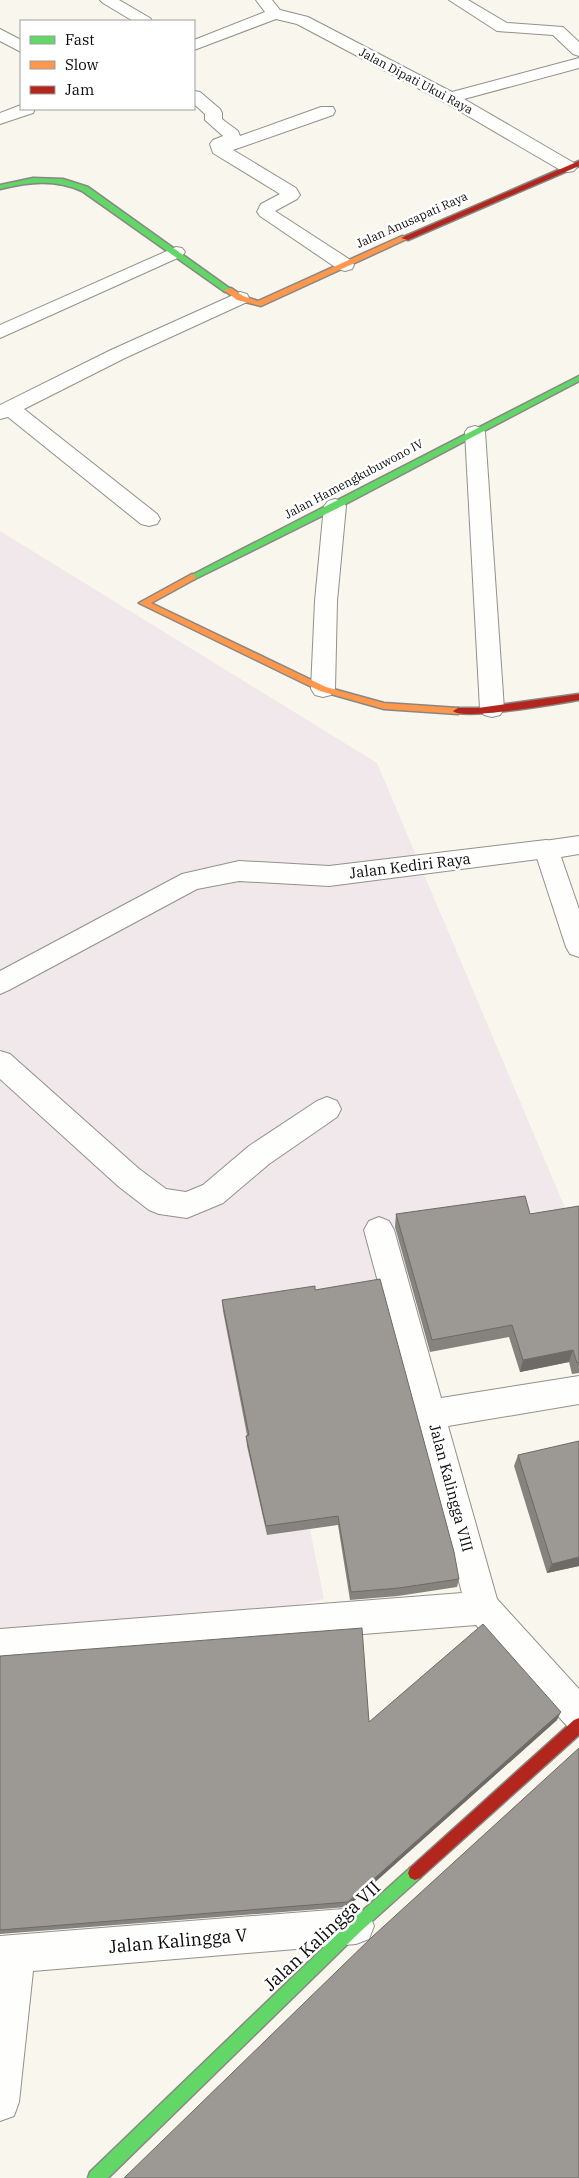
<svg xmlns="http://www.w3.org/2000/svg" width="579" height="2178" font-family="'IBM Plex Serif',serif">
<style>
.industrial{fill:#f0e8eb}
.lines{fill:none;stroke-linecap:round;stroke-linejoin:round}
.lane-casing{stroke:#92908c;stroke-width:2}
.street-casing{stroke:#92908c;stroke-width:2}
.fast-casing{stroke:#888783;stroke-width:3}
.slow-casing{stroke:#888783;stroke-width:3}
.jam-casing{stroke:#888783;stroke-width:3}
.lane{fill:#fefefc;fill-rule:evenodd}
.street{fill:#fefefc;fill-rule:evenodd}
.fast{fill:#63d668;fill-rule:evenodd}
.slow{fill:#ff974d;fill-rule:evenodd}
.jam{fill:#b3261e;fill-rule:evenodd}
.wall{fill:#86837e}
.shaded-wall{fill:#6d6a67}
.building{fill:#9c9893;stroke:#6d6a67}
.labels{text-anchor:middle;stroke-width:5;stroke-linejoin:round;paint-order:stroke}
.far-street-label{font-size:12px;fill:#0a0a0a;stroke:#fff}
.street-label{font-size:15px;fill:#0a0a0a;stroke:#fff}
.near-street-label{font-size:18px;fill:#0a0a0a;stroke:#fff}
</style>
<rect width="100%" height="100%" fill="#f9f6ed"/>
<polygon class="industrial" points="0,531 377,763 579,1241 579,1252 263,1297 324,1599 0,1673"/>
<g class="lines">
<defs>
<g id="lane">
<polygon points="546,840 555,842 558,849 555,856 546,858 329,886 239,881 197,889 9,990 0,994 0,971 182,874 239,861 329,866"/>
<polygon points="0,1051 10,1054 138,1168 166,1189 186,1192 203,1185 249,1146 317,1101 327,1097 337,1101 341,1109 337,1117 269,1164 223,1203 187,1218 159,1214 149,1210 118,1186 0,1079"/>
</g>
<g id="street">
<polygon points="100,0 119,0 150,18 152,21 133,21 103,3"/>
<polygon points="256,0 272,0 280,10 308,17 452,92 579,58 579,68 464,99 574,163 577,167 574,171 568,172 562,171 444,102 297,24 276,19 194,50 194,40 265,12"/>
<polygon points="449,0 468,0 507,23 563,27 579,42 579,56 573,54 553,35 497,31"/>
<polygon points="0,29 21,40 21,52 0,41"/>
<polygon points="194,91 200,92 220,109 222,113 222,119 238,131 240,136 321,107 333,107 335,111 333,115 233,150 296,188 300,195 297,199 275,211 352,261 354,265 352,269 345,271 338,269 260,216 257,212 261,204 280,194 213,153 210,144 213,140 223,136 205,120 205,114 194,104"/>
<polygon points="21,105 21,109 35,109 33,113 0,124 0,113"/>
<polygon points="176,247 182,248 185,252 182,256 0,338 0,325"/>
<polygon points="240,292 247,294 249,298 247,302 125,358 24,409 157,514 160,519 157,524 149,526 141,524 8,417 0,419 0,405 111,350"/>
<polygon points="475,426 482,428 485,432 504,709 500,715 492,717 484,715 480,709 465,432 468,428"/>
<polygon points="335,499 342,501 346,506 337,601 335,689 331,695 323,697 315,695 311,689 315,601 324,506 328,501"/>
<polygon points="579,836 579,854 561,857 579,909 579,957 570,954 566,947 534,849 537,842"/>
<polygon points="379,1217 389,1221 394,1230 441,1398 579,1376 579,1404 448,1426 497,1599 579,1689 579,1731 567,1726 476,1625 0,1663 0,1629 462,1593 364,1230 369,1221"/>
<polygon points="356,1908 369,1913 374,1926 369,1939 356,1944 33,1971 19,2102 14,2116 0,2121 0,1936"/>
</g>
<g id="fast">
<path d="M33,178L63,179L88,187L232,290L225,292L82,191C54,179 30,182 0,189V185Z"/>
<polygon points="579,376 579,381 338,508 195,579 189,579 188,577"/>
<polygon points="415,1866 420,1868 422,1873 420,1878 361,1931 108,2178 88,2178 90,2172 351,1921 410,1868"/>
</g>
<g id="slow">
<polygon points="402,236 409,238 261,306 237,300 224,290 231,288 243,296 258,301"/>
<polygon points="192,574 195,575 195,579 151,603 326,687 384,703 458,708 463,711 458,714 384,709 320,691 139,603"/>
</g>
<g id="jam">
<polygon points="579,161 579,166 408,240 401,238"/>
<path d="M579,694V700C561,703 462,721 453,711L458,708H478Z"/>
<polygon points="579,1718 579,1735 420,1878 415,1880 410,1878 408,1873 410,1868 574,1720"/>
</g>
</defs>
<use href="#lane" class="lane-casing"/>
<use href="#street" class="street-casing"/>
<use href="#fast" class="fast-casing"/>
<use href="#slow" class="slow-casing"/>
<use href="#jam" class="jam-casing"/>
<use href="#lane" class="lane"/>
<use href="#street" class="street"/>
<use href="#fast" class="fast"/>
<use href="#slow" class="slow"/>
<use href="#jam" class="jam"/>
</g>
<g class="wall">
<polygon points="579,1206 579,1373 572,1374 569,1362 520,1372 509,1337 430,1352 395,1227 396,1214 530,1214"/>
<polygon points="315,1290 459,1579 457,1587 398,1596 350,1600 338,1525 267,1535 247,1446 246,1436 247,1435 223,1311 222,1300"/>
<polygon points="518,1455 579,1566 547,1573 514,1466"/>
<polygon points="0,1656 369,1722 557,1720 347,1907 0,1934"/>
</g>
<g class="shaded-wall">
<polygon points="573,1350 569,1362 520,1372 523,1360"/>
<polygon points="579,1557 579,1566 547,1573 552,1564"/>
<polygon points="561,1712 557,1720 347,1907 348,1902"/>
</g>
<g class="building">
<polygon points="525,1196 530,1214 579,1206 579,1362 577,1363 573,1350 523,1360 512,1325 432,1340 396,1214"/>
<polygon points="380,1279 454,1552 459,1579 399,1588 351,1592 338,1516 266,1526 246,1436 249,1435 222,1300 315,1286 315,1290"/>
<polygon points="579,1441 579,1557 552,1564 518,1455"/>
<polygon points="483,1624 561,1712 348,1902 0,1930 0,1656 362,1628 369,1722"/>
<polygon points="579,1748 579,2178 124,2178 372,1937"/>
</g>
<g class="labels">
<g class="far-street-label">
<text transform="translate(416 81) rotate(28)" y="4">Jalan Dipati Ukui Raya</text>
<text transform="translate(412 220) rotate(-24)" y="4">Jalan Anusapati Raya</text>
<text transform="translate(354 479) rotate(-28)" y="4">Jalan Hamengkubuwono IV</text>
</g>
<g class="street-label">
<text transform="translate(410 866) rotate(-7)" y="5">Jalan Kediri Raya</text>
<text transform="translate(451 1488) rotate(75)" y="5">Jalan Kalingga VIII</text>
</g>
<g class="near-street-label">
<text transform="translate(322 1936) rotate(-43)" y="6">Jalan Kalingga VII</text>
<text transform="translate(178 1941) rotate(-5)" y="6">Jalan Kalingga V</text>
</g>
</g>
<rect x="20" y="20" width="175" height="90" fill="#ffffff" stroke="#9d9d9d"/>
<rect x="30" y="36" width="25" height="8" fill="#63d668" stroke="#9d9d9d"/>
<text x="65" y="45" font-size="15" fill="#0a0a0a">Fast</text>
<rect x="30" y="61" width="25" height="8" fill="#ff974d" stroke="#9d9d9d"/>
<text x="65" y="70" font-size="15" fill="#0a0a0a">Slow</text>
<rect x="30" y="86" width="25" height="8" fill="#b3261e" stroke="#9d9d9d"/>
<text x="65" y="95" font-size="15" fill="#0a0a0a">Jam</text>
</svg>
